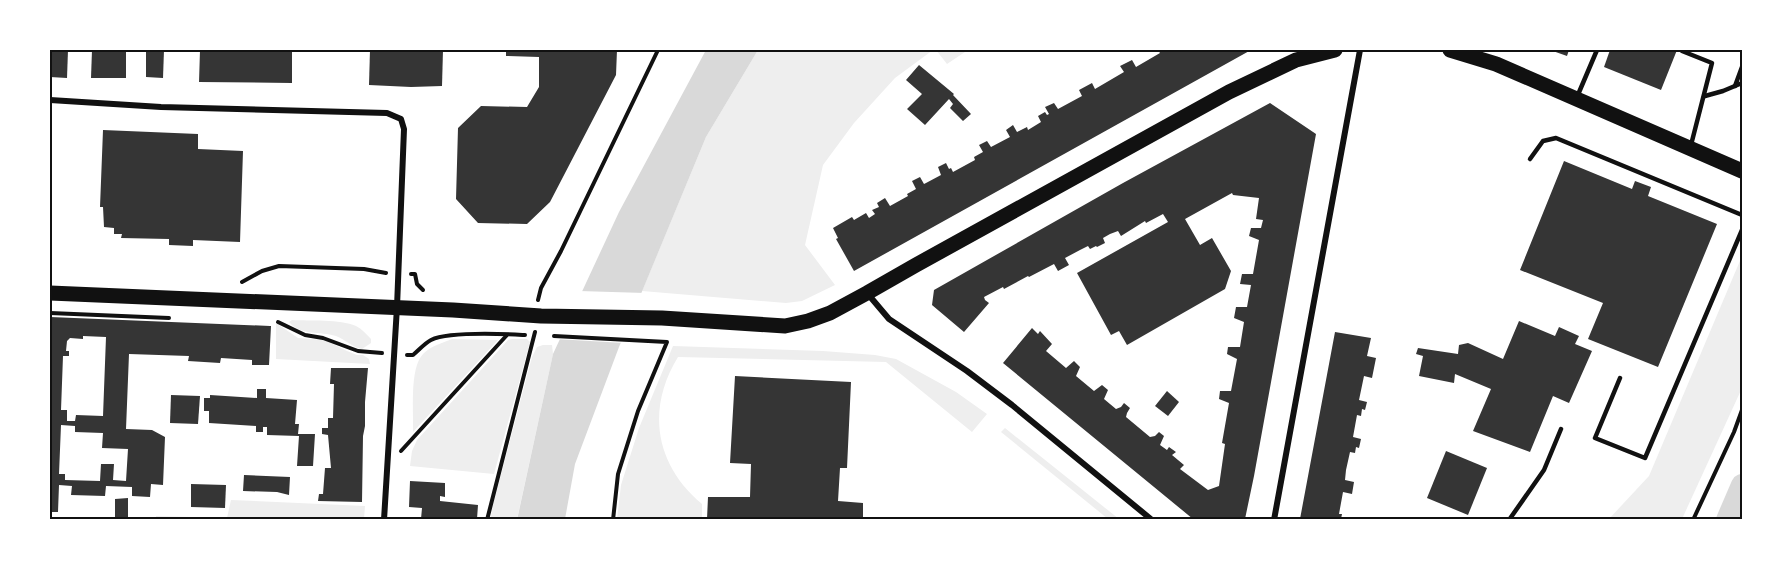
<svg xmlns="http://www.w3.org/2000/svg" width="1792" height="569" font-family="'Libre Baskerville',serif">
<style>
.green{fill:#eee}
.water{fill:#d9d9d9}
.pier{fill:#fff}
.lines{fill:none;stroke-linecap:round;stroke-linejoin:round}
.canal{stroke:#d9d9d9;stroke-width:22}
.building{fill:#353535;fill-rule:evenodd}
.path{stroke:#111;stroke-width:4}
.service{stroke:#111;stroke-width:4.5}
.minor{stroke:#111;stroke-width:6}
.primary{stroke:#111;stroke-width:15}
.neatline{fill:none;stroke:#111;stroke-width:2}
</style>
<rect width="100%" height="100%" fill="#fff"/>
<g class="green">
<polygon points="758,50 933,50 895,78 854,123 823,165 805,245 835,285 802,301 786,303 642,291 706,137"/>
<polygon points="936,50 968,50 947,64"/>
<polygon points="1742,256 1742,388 1682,519 1609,519 1649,476"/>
<path d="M292,320C310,321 340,319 356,326C362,329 366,334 371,339V343L362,349C353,348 345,339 336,336C320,331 301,336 289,322Z"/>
<polygon points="276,323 298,338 325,340 347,351 357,355 363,355 369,359 370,364 276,359"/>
<path d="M452,339L498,340L413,432C414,412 409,369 423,354C431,346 442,343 452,339Z"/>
<polygon points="512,339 527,339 530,342 494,474 410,466 412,451 417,440 500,349 508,340"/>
<polygon points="543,345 552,345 553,354 517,519 490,520 493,505 532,357 537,347"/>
<path d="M673,346L823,351L875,355L896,359L956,392L987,414L972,432L886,362L678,357C646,409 655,465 702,504V519H617L621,485L639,428Z"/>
<polygon points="1005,428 1119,519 1108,519 1001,432"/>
<polygon points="231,500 365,506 364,519 156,519 156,516 227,518"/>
</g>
<polygon class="water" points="706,50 758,50 706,137 619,347 575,464 565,519 517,520 553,354 619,212"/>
<polygon class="pier" points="579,291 645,293 624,343 556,339"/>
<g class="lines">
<polyline class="canal" points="1727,520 1742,485"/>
</g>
<g class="building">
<polygon points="51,50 68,50 67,78 50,77"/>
<polygon points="92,50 126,50 126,78 91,78"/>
<polygon points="146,50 164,50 163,78 146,77"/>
<polygon points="200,50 292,50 292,83 199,82"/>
<polygon points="370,50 443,50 442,86 411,87 369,85"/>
<polygon points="506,50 617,50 616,75 550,202 527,224 478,223 456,199 458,128 481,106 527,107 539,87 539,57 506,56"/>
<polygon points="1158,50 1251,50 854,271 836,239 838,238 833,228 852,217 854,220 866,213 869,218 875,214 872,210 879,207 877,203 885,198 890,206 908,196 907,194 916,189 912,181 920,177 924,184 926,183 941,175 938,167 946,163 949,169 951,168 953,172 975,160 974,157 983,152 979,145 987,141 991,147 1010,137 1006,130 1013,125 1017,132 1027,127 1028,130 1041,122 1038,116 1045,112 1047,115 1049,114 1045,107 1054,103 1058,109 1082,96 1079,90 1092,83 1095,89 1124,72 1120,66 1132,60 1136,67 1160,53"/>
<polygon points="1550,50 1569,50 1567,56"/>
<polygon points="1610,50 1677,50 1661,90 1604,67"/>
<polygon points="919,65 954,94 953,95 971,114 963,121 950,108 953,104 949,99 925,125 907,109 922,94 906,80"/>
<polygon points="1270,103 1316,134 1254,476 1245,519 1193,519 1003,363 1032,328 1038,334 1040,331 1052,344 1046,351 1066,368 1074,361 1080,367 1076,376 1094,391 1102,385 1108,390 1104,399 1116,409 1121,407 1124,403 1130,408 1127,413 1126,417 1150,437 1155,436 1159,432 1164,436 1160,445 1167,450 1169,447 1176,452 1172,455 1184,465 1180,469 1208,490 1219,486 1225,444 1222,443 1229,403 1219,399 1220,391 1231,391 1237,359 1227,354 1228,347 1240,347 1244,322 1234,318 1236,307 1247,307 1251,285 1240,284 1242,274 1253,274 1259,240 1249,236 1251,228 1261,228 1263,220 1256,219 1259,198 1233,195 1232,193 1185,219 1200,245 1212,238 1231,271 1225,289 1127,345 1119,331 1111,335 1077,273 1168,222 1163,214 1146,223 1145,221 1121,236 1118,231 1110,234 1103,238 1105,243 1097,247 1096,246 1090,249 1088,246 1080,250 1065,258 1069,265 1058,271 1054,264 1029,277 1028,276 1004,289 1003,287 984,297 985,300 989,303 964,332 932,305 934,290 1123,183"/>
<polygon points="103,130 198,134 198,149 243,151 240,242 193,240 193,246 169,245 169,239 121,238 122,234 114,234 114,228 104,227 103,207 100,207"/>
<polygon points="1564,161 1632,189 1635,181 1651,187 1648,196 1717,224 1658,367 1588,339 1603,303 1520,270"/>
<path d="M50,317L270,326H271L269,365H252V360L221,358L220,363L188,361L189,356L129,354L126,429L152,430L165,437L163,485L151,484L150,497L132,496V487L106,486L105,496L71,495L72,486L59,485L58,512H50ZM83,336L106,337L103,416L76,415L75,421H67V410H61L63,356H69V351H66L67,341L70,338L83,339ZM61,425L75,426V432L103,433L102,448L128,449L126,481L113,480L114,464H101L100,481L65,480V474H59Z"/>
<polygon points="1519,321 1555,336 1559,327 1579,336 1575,344 1592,351 1569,403 1553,396 1530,452 1473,431 1491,389 1455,374 1454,383 1419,376 1423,356 1416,354 1418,348 1458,354 1459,345 1468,343 1503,359"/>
<polygon points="1335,332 1371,338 1367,356 1376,358 1372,378 1364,376 1359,400 1367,402 1365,410 1362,409 1361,416 1357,415 1353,437 1361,439 1359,448 1356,447 1355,453 1350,452 1346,470 1345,480 1354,482 1352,494 1343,492 1339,514 1342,514 1341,519 1300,519"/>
<polygon points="331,368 368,368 365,402 365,426 363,436 362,502 318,501 319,494 323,494 325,468 331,468 328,435 322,434 322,428 328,428 328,418 333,418 334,384 330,384"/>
<polygon points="735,376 851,382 847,468 840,468 838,501 863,503 863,519 707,519 708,497 750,497 751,464 730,463"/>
<polygon points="257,389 266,389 266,398 297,400 295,424 299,424 298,434 315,434 313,466 297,466 299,436 267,435 267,427 263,427 263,432 256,432 256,426 209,423 209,411 204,411 204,398 210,398 210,395 257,398"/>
<polygon points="1167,391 1179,402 1168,416 1155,406"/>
<polygon points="171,395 200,396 198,424 170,423"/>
<polygon points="1446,451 1487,468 1468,515 1427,498"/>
<polygon points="244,475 290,477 289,495 277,492 243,491"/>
<polygon points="410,481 445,483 445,497 440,496 440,501 478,505 477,519 421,519 422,508 409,507"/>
<polygon points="191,484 226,485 225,508 191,507"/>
<polygon points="128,498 128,519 115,519 115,499"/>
</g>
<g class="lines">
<g class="path">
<polyline points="411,274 415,274 417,284 423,290"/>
<polyline points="242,282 262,271 279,266 364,269 386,273"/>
<polyline points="538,300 541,288 561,251 658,50"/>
<polyline points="50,313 169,318"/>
<polyline points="278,322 305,335 323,338 358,351 382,353"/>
<polyline points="554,336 667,342 638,411 618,474 613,520"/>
<path d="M407,355H413C419,350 425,343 431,340C450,331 504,334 525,335"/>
<polyline points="401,451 507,335"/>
<polyline points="487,520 535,332"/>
<polyline points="1693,520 1734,432 1742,410"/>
</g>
<g class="service">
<polyline points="1682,51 1712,63 1691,145"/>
<polyline points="1735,86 1742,67"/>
<polyline points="1705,96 1723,91 1742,83"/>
<polyline points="1577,97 1597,50"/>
<polyline points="1530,159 1543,141 1556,138 1742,215"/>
<polyline points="1620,378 1595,438 1645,458 1742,230"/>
<polyline points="1509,520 1544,470 1561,429"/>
</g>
<g class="minor">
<polyline points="50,100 161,107 387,113 401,119 404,129 397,307 384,520"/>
<polyline points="867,293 889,319 967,371 1012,405 1152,520"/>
<polyline points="1274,520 1360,50"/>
</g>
<g class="primary">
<polyline points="1450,50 1496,64 1742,171"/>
<polyline points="50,293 453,310 541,316 662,318 785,326 808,321 830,313 867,293 916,265 1229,92 1296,60 1335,50"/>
</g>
</g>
<rect width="1792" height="569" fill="none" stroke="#ffffff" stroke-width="102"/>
<rect x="51" y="51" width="1690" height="467" class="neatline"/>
</svg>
